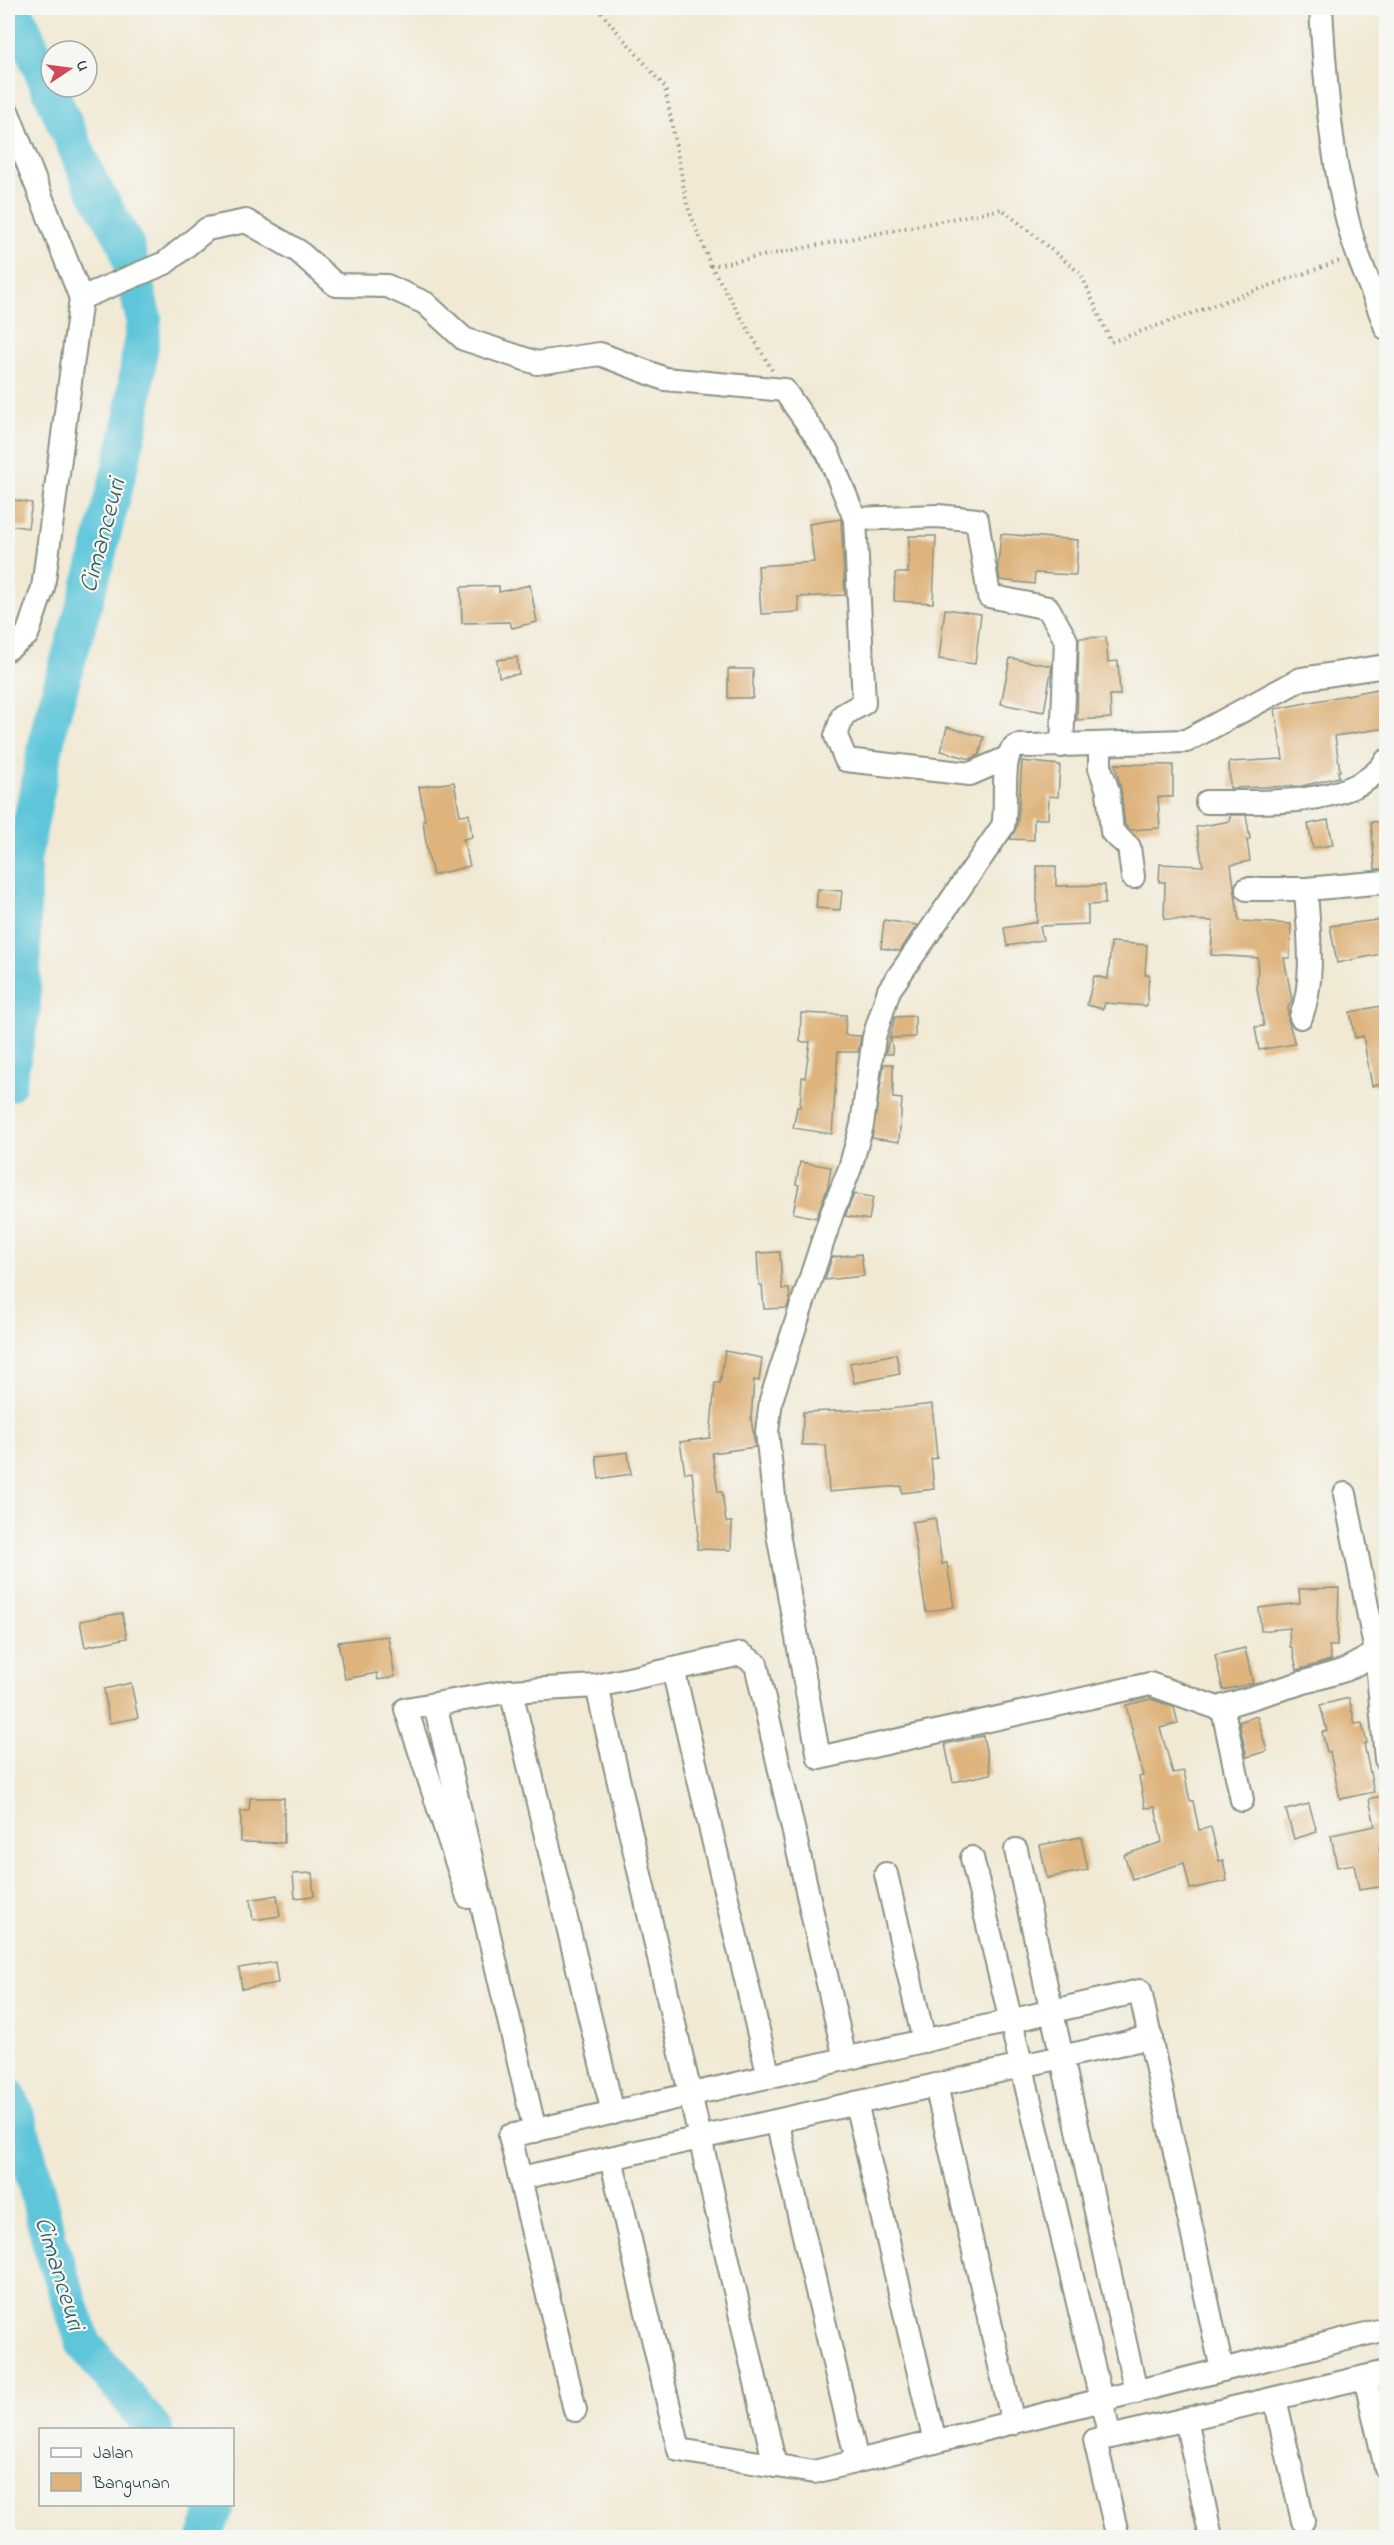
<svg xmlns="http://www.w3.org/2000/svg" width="1394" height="2545" font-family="'Indie Flower',sans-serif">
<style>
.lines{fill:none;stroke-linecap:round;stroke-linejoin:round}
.river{stroke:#5ec6da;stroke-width:36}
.building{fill:#deb37c}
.minor-casing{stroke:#889384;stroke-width:26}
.path{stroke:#889384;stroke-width:4;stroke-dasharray:1.5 4.5;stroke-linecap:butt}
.minor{stroke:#fff;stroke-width:22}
.labels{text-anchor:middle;stroke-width:4.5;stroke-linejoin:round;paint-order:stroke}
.water-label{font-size:26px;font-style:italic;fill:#2f5f5e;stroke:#f6f6f2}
</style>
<rect width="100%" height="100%" fill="#f6f6f2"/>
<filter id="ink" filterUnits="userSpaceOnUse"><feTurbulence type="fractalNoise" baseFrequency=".0167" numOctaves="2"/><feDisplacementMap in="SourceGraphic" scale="12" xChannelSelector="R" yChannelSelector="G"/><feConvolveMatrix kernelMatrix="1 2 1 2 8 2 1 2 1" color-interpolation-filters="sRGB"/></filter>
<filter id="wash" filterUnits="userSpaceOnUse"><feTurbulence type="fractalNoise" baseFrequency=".008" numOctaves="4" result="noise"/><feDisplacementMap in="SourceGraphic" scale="24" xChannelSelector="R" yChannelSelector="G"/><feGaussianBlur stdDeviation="1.35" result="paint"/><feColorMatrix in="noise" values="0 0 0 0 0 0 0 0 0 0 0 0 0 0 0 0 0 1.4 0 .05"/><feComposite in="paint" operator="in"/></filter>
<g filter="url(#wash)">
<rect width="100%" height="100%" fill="#f1e9d4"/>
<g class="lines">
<g class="river">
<polyline points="8,1084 23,1007 23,861 51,720 95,567 130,428 144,320 126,244 90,181 14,8"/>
<polyline points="8,2095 20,2124 50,2243 84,2344 155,2430"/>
<polyline points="205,2538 215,2509 211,2504"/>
</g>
</g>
<g id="blocks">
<g class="building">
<polygon points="8,499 32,503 28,528 8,525"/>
<polygon points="841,519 845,595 798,597 799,612 761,614 758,566 814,562 809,524"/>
<polygon points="1001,534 1078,540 1076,575 1035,573 1034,584 1000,580 998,567"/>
<polygon points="909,536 936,536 933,603 894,601 895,573 908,573"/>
<polygon points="530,585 537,622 512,628 510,622 462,623 461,587 499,586 499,592"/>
<polygon points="945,609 981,614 975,664 939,659"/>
<polygon points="1106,637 1108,662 1118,661 1120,695 1110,695 1111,718 1077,720 1079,638"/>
<polygon points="517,657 519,674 499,677 497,660"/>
<polygon points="1010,658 1052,666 1044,712 1001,704"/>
<rect x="728" y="669" width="25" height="29"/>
<polygon points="1383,688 1386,728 1335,736 1340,771 1338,771 1339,777 1302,786 1230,788 1229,762 1283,759 1275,709"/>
<polygon points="947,727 984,737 979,755 970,759 941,751"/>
<polygon points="1022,761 1060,765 1058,797 1049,796 1048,819 1034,819 1034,840 1010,839 1016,829 1018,820"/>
<polygon points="1115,764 1173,765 1173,797 1158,797 1160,828 1130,830 1125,825 1121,789"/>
<polygon points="454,782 460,815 469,814 472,837 463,839 470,866 433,875 427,851 423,820 425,820 419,787"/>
<polygon points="1230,815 1246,815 1250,839 1247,840 1250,861 1231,865 1239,921 1291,924 1290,958 1284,958 1292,1000 1288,1008 1288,1020 1295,1044 1259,1050 1255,1027 1264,1026 1257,989 1258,958 1211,955 1213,921 1164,919 1165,882 1159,882 1160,864 1203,866 1196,827 1230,821"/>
<polygon points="1328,820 1333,845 1313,848 1308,824"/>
<polygon points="1386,821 1386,869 1375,869 1371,822"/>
<polygon points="1037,866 1056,866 1056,886 1105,885 1105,904 1088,905 1088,924 1040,926 1043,940 1007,946 1004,928 1037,922"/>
<polygon points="818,889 842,891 840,910 816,908"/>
<polygon points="1386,919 1386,953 1337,963 1330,926"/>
<polygon points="884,920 917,925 900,951 881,948"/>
<polygon points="1111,942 1147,945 1145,975 1149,975 1147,1006 1105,1003 1103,1009 1087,1005 1094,976 1108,979"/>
<polygon points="1386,1005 1386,1083 1372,1086 1363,1036 1355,1038 1350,1012"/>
<polygon points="801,1013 846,1015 845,1035 861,1036 858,1052 838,1052 832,1134 793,1128 797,1107 800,1107 802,1077 805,1078 810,1042 800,1042"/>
<polygon points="915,1016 915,1037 891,1038 893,1054 885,1054 895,1017"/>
<polygon points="884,1064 893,1064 893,1098 902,1099 899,1142 872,1138"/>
<polygon points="800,1162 831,1167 828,1186 816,1218 793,1213 799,1185 796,1184"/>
<polygon points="854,1194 873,1197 869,1220 845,1216"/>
<polygon points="780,1252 782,1289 789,1289 790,1300 787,1308 764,1309 762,1285 759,1285 757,1253"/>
<polygon points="861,1254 864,1276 825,1280 832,1257"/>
<polygon points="725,1351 762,1358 759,1381 754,1380 751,1418 755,1447 712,1453 718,1492 722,1492 726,1522 732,1522 731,1550 697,1549 698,1525 692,1472 685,1473 680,1442 710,1438 715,1383 720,1383"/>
<polygon points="896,1354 900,1374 854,1383 850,1363"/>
<polygon points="932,1404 937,1458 931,1459 934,1489 902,1493 901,1486 829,1492 826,1445 802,1445 803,1412 890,1409"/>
<polygon points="628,1452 631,1474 599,1479 596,1456"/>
<polygon points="935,1518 942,1564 947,1563 954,1607 926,1612 912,1522"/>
<polygon points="1339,1588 1337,1646 1329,1646 1331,1660 1297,1670 1292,1647 1290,1647 1289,1628 1261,1631 1259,1608 1300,1603 1299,1589"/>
<polygon points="122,1613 127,1638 85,1647 80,1621"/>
<polygon points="388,1636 395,1677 378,1680 377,1673 345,1679 338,1642"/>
<polygon points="1245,1648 1253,1683 1223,1690 1215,1655"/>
<polygon points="131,1683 138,1718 109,1723 104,1689"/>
<polygon points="1349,1698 1355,1724 1362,1723 1367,1743 1364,1744 1374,1792 1340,1799 1330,1752 1327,1752 1322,1732 1327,1731 1320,1705"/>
<polygon points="1151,1699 1174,1707 1178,1723 1160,1728 1173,1773 1184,1771 1190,1801 1193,1801 1199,1830 1211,1827 1219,1861 1223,1860 1227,1881 1190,1889 1184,1863 1132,1879 1124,1855 1162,1842 1155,1807 1145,1808 1139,1777 1143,1776 1126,1705"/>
<polygon points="1257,1716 1267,1751 1247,1757 1239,1722"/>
<polygon points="983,1736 991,1774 953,1782 945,1744"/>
<polygon points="1386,1795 1386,1846 1379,1847 1383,1865 1386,1864 1386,1886 1359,1890 1354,1864 1337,1867 1331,1835 1375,1826 1369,1799"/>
<polygon points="250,1798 284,1798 284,1843 241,1842 241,1811 249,1811"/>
<polygon points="1309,1804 1317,1832 1294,1839 1286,1810"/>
<polygon points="1081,1837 1088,1870 1047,1878 1040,1845"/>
<polygon points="312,1873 314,1896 295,1898 293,1874"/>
<polygon points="277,1895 280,1916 253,1920 250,1900"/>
<polygon points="275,1962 278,1983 242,1989 239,1968"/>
</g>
</g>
</g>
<g filter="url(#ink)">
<use href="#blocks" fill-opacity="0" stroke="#889384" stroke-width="1.5"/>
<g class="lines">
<defs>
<g id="minor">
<path d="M1321,8C1325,81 1331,159 1350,230C1359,264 1375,295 1386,328"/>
<polyline points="8,113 81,298"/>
<polyline points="855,519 938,516 977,520 989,596 1048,608 1066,640 1062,746"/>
<polyline points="8,649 27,635 43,588 81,298 165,263 207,229 246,221 298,251 336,285 387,286 425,303 464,339 537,363 600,354 665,379 784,390 828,453 855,519 864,703 843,715 836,736 846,760 970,774 1007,758"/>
<polyline points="1100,744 1100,768 1108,791 1112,832 1129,847 1133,877"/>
<path d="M1207,802C1258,801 1354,809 1386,761"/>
<polyline points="1247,889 1306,889 1386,882"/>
<path d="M1301,1017C1316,977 1308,931 1306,889"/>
<polyline points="1345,1494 1376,1652 1386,1759"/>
<polyline points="673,1669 769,2077"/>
<polyline points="597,1686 775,2466"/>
<polyline points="511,1691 613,2113"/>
<polyline points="435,1704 406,1709 468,1897"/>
<path d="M1223,1710L1150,1684L819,1758L778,1534L767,1432L771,1400L832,1213L850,1168L862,1125L874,1037L889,990L1003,826C1008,808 999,754 1016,747C1020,745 1026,746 1030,746L1186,741L1301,679L1386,666"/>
<polyline points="1242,1800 1223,1710 1224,1706 1345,1670 1386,1648"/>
<polyline points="1016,1850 1136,2392"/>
<polyline points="972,1858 1110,2437 1386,2372"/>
<polyline points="886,1874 924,2041"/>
<polyline points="936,2085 1013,2423"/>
<polyline points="856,2103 935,2442"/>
<polyline points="777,2121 857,2461"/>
<polyline points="535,2131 435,1704 511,1691 597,1686 741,1654 756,1664 845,2059"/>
<polyline points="611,2158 679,2450 814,2472 1386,2329"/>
<polyline points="521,2178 1151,2037"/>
<polyline points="1365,2377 1386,2468"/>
<polyline points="1275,2399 1303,2521"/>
<polyline points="575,2410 510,2136 1140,1991 1222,2370"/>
<polyline points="1186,2419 1211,2538"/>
<polyline points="1110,2437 1095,2440 1118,2538"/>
</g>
</defs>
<use href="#minor" class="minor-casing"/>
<g class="path">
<polyline points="597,8 665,87 687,205 711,266"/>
<polyline points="772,370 711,266 1002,209 1081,274 1111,342 1339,261"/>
</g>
<use href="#minor" class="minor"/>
</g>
</g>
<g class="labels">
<g class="water-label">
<text transform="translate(101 535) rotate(-75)" y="9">Cimanceuri</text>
<text transform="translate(61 2273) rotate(73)" y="9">Cimanceuri</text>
</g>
</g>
<rect width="1394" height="2545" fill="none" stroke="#f6f6f2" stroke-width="30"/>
<rect x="39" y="2428" width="195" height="78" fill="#f6f6f2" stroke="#a0aca6" stroke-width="1.5"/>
<rect x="51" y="2448" width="30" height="9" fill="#ffffff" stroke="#a0aca6" stroke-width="1.5"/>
<text x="93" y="2458" font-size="18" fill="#1f3d34">Jalan</text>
<rect x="51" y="2473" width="30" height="18" fill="#deb37c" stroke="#a0aca6" stroke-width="1.5"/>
<text x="93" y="2488" font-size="18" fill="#1f3d34">Bangunan</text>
<g transform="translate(69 69) rotate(77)"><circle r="28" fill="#f6f6f2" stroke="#a0aca6" stroke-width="1.5"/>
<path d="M0-4.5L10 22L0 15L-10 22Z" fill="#d1495b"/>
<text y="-9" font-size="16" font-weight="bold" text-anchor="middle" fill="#1f3d34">U</text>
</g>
</svg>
